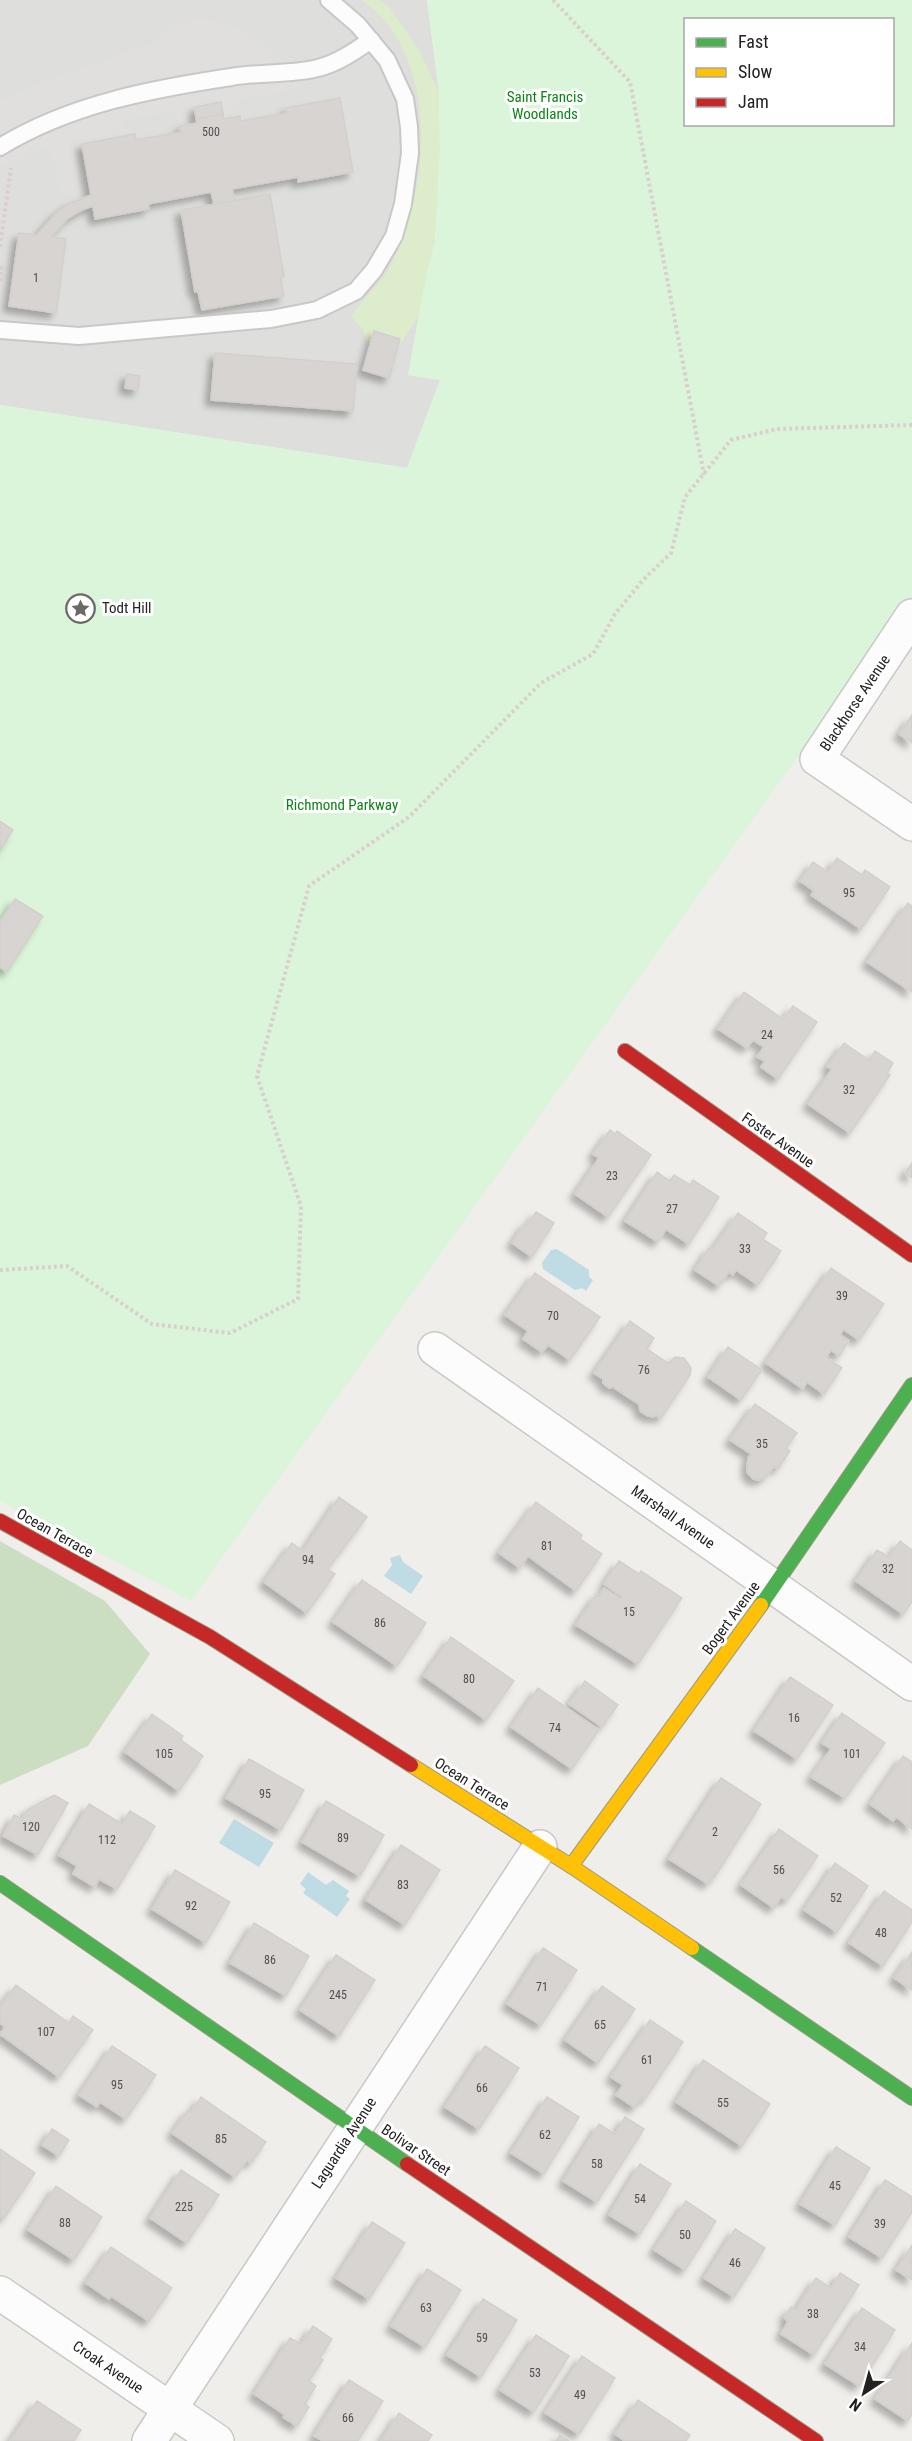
<svg xmlns="http://www.w3.org/2000/svg" width="912" height="2441" font-family="'Roboto Condensed',sans-serif">
<style>
.religious{fill:#dededc}
.grass{fill:#ddeccb}
.forest{fill:#cbdec1}
.park{fill:#daf5da;fill-rule:evenodd}
.parking{fill:#e0dfde}
.water{fill:#bfdbe3}
.building{fill:#d7d4d2;stroke:#d3d0cc;stroke-width:1.5;filter:url(#shadow)}
.lines{fill:none;stroke-linecap:round;stroke-linejoin:round}
.lane-casing{stroke:#c9c8c7;stroke-width:20}
.street-casing{stroke:#c9c8c7;stroke-width:36}
.fast-casing{stroke:#999a82;stroke-width:16}
.slow-casing{stroke:#999a82;stroke-width:16}
.jam-casing{stroke:#999a82;stroke-width:16}
.path{stroke:#dccecd;stroke-width:4;stroke-dasharray:3 3;stroke-linecap:butt}
.lane{stroke:#fdfcfc;stroke-width:16}
.street{stroke:#fdfcfc;stroke-width:33}
.fast{stroke:#4caf50;stroke-width:14}
.slow{stroke:#ffc107;stroke-width:14}
.jam{stroke:#c62828;stroke-width:14}
.labels{text-anchor:middle;stroke-width:6;stroke-linejoin:round;paint-order:stroke}
.number-label{font-size:12px;fill:#4f4e4e}
.park-label{font-size:15px;fill:#0c8416;stroke:#fff}
.poi-label{font-size:15px;fill:#222;stroke:#fff;text-anchor:start}
.street-label{font-size:15px;fill:#222;stroke:#fff}
</style>
<defs>
<filter id="shadow"><feDropShadow dx="-5.5" dy="5.5" stdDeviation="3" flood-color="#0004"/></filter>
</defs>
<rect width="100%" height="100%" fill="#f0eeeb"/>
<polygon class="religious" points="0,0 427,0 439,92 426,277 408,375 440,380 407,468 0,405"/>
<path class="grass" d="M362,0H379L388,6L418,48L439,92L440,152L435,241L419,315L396,351L400,338L375,331L370,344L367,341L362,328L351,317C361,299 380,286 390,267C425,200 436,99 394,33C386,19 374,10 362,0Z"/>
<polygon class="forest" points="0,1541 105,1601 150,1654 88,1746 0,1785"/>
<path class="park" d="M427,0H912V598L191,1601L0,1501V405L407,468L440,380L408,375L426,277L435,241L440,152L439,92ZM686,20H892V124H686Z"/>
<polygon class="parking" points="199,18 226,23 247,32 275,57 281,60 293,57 299,89 238,100 230,106 226,119 224,119 221,102 195,107 197,123 193,124 178,111 126,120 123,124 125,136 74,145 79,185 89,184 90,189 61,195 53,157 44,147 0,166 0,101 31,86 147,45 176,25"/>
<g class="water">
<polygon points="557,1249 589,1270 589,1277 593,1280 586,1291 582,1288 575,1290 543,1269 542,1263 551,1250"/>
<polygon points="400,1555 403,1562 423,1576 411,1594 384,1576 392,1565 390,1558"/>
<polygon points="234,1819 274,1843 259,1867 219,1843"/>
<polygon points="308,1872 326,1885 333,1880 349,1891 346,1896 350,1899 337,1917 303,1893 306,1889 300,1884"/>
</g>
<g class="building">
<polygon points="340,98 353,172 298,182 298,177 232,189 235,201 214,204 211,192 148,204 149,209 95,219 93,206 84,209 68,218 51,237 66,239 56,313 9,306 19,233 37,235 56,213 68,204 91,195 82,144 135,134 136,140 181,132 180,126 197,123 196,119 223,114 224,119 240,116 241,121 287,113 286,108"/>
<polygon points="221,102 223,114 196,119 195,107"/>
<polygon points="270,194 284,276 280,277 284,296 202,310 198,291 195,292 181,210"/>
<polygon points="374,331 400,339 389,378 363,370"/>
<polygon points="215,353 357,364 353,411 211,400"/>
<polygon points="127,374 140,376 138,390 125,388"/>
<polygon points="912,715 912,743 899,734"/>
<polygon points="0,821 13,830 0,851"/>
<polygon points="837,858 862,875 865,870 890,887 861,929 811,895 814,891 800,881 813,862 828,872"/>
<polygon points="15,899 43,916 7,972 0,967 0,922"/>
<polygon points="908,903 912,906 912,992 867,962"/>
<polygon points="744,992 783,1019 793,1006 817,1022 778,1079 761,1067 765,1061 757,1057 764,1047 753,1040 747,1048 718,1029"/>
<polygon points="844,1043 869,1060 875,1051 893,1063 887,1073 890,1075 850,1133 808,1104 832,1069 827,1067"/>
<polygon points="610,1130 615,1134 617,1131 651,1155 608,1217 575,1194 599,1158 593,1154"/>
<polygon points="912,1163 912,1178 905,1173"/>
<polygon points="657,1172 670,1181 674,1175 690,1185 693,1180 719,1197 689,1244 666,1229 658,1242 625,1221"/>
<polygon points="536,1212 554,1223 532,1257 512,1243 525,1223 527,1225"/>
<polygon points="738,1213 767,1233 763,1239 781,1251 758,1285 736,1270 733,1275 729,1272 719,1286 695,1270 709,1248 712,1250"/>
<polygon points="831,1268 884,1304 859,1340 843,1329 840,1335 849,1341 839,1356 831,1350 826,1357 842,1368 824,1394 807,1382 803,1389 766,1363"/>
<polygon points="535,1273 600,1317 570,1360 548,1345 542,1352 523,1339 528,1331 505,1315"/>
<polygon points="630,1321 654,1338 647,1349 668,1363 675,1357 684,1358 691,1368 690,1375 661,1418 655,1415 654,1417 648,1416 640,1411 639,1404 613,1387 609,1388 603,1383 603,1379 594,1373"/>
<polygon points="728,1347 762,1370 741,1400 708,1377"/>
<polygon points="755,1404 797,1433 786,1448 790,1451 778,1469 774,1466 766,1477 759,1480 753,1479 747,1472 748,1458 751,1454 730,1440"/>
<polygon points="339,1497 367,1517 328,1569 335,1574 307,1613 264,1582 292,1543 303,1551"/>
<polygon points="536,1502 582,1535 580,1539 602,1554 576,1591 528,1556 520,1568 499,1553"/>
<polygon points="900,1541 912,1550 912,1602 903,1614 856,1581 877,1550 889,1557"/>
<polygon points="619,1561 639,1574 641,1571 682,1598 638,1664 576,1625 596,1595 599,1596 604,1588 621,1599 622,1597 604,1584"/>
<polygon points="362,1580 426,1623 397,1666 333,1622"/>
<polygon points="451,1637 514,1681 486,1720 424,1676"/>
<polygon points="790,1677 833,1705 797,1759 754,1731"/>
<polygon points="585,1681 618,1705 602,1727 569,1704"/>
<polygon points="538,1688 599,1730 572,1769 511,1727"/>
<polygon points="842,1713 885,1743 845,1798 811,1777 831,1749 822,1743"/>
<polygon points="152,1714 183,1736 181,1740 203,1756 179,1791 125,1752"/>
<polygon points="903,1756 912,1762 912,1829 896,1817 893,1821 870,1804"/>
<polygon points="249,1759 304,1790 281,1830 226,1798"/>
<polygon points="721,1778 761,1804 714,1878 713,1876 708,1884 669,1859"/>
<polygon points="54,1795 68,1803 38,1855 3,1836 14,1815 22,1819 27,1810"/>
<polygon points="326,1801 384,1835 360,1876 302,1842"/>
<polygon points="89,1804 122,1824 130,1811 155,1826 117,1889 99,1879 95,1887 73,1874 77,1866 59,1855"/>
<polygon points="779,1829 818,1856 787,1900 781,1897 774,1908 741,1885"/>
<polygon points="401,1845 440,1870 405,1925 366,1900"/>
<polygon points="835,1863 868,1886 837,1932 804,1910"/>
<polygon points="175,1870 230,1902 206,1943 152,1909"/>
<polygon points="884,1891 912,1910 912,1922 883,1966 849,1943"/>
<polygon points="254,1923 309,1956 286,1996 230,1963"/>
<polygon points="543,1948 577,1970 541,2025 507,2004"/>
<polygon points="912,1952 912,1990 894,1978"/>
<polygon points="336,1955 375,1980 339,2036 300,2010"/>
<polygon points="16,1985 69,2023 73,2016 93,2030 59,2077 0,2034 5,2027 0,2023 0,2007"/>
<polygon points="602,1986 635,2009 598,2063 565,2040"/>
<polygon points="650,2020 683,2042 645,2099 642,2097 635,2108 616,2095 623,2085 611,2077"/>
<polygon points="112,2046 156,2075 126,2119 100,2102 97,2107 79,2095"/>
<polygon points="485,2046 519,2068 479,2129 445,2107"/>
<polygon points="703,2060 770,2104 742,2146 676,2102"/>
<polygon points="201,2097 266,2142 251,2163 247,2160 235,2177 172,2133 188,2110 191,2112"/>
<polygon points="547,2097 579,2117 544,2174 511,2153"/>
<polygon points="625,2117 644,2129 597,2202 563,2181 599,2124 615,2134"/>
<polygon points="52,2129 69,2140 59,2156 42,2145"/>
<polygon points="836,2147 870,2168 835,2225 800,2204"/>
<polygon points="0,2149 35,2173 4,2218 0,2216"/>
<polygon points="640,2164 671,2184 640,2234 609,2215"/>
<polygon points="181,2170 219,2195 187,2243 150,2218"/>
<polygon points="885,2180 912,2197 912,2212 882,2258 849,2237"/>
<polygon points="56,2186 102,2217 74,2260 28,2230"/>
<polygon points="686,2201 716,2221 685,2270 654,2250"/>
<polygon points="372,2222 405,2243 369,2299 336,2278"/>
<polygon points="735,2229 765,2248 734,2297 704,2278"/>
<polygon points="912,2245 912,2280 896,2270"/>
<polygon points="111,2247 172,2288 149,2321 111,2296 109,2299 86,2283"/>
<polygon points="427,2269 461,2290 425,2347 391,2326"/>
<polygon points="840,2273 859,2285 814,2355 781,2334 788,2321 784,2318 791,2307 796,2310 816,2278 831,2288"/>
<polygon points="483,2299 517,2320 481,2377 447,2355"/>
<polygon points="862,2308 895,2330 859,2386 825,2364"/>
<polygon points="313,2326 332,2339 320,2358 323,2360 309,2381 316,2386 305,2404 309,2407 297,2426 283,2417 285,2415 254,2394 290,2338 301,2344"/>
<polygon points="536,2335 569,2356 534,2412 500,2390"/>
<polygon points="912,2343 912,2414 908,2421 875,2399"/>
<polygon points="582,2356 615,2378 579,2434 545,2413"/>
<polygon points="349,2380 383,2401 358,2441 323,2441 314,2436"/>
<polygon points="638,2400 690,2435 686,2441 625,2441 615,2434"/>
<polygon points="37,2401 81,2430 74,2441 10,2441"/>
<polygon points="399,2413 432,2435 428,2441 381,2441"/>
<polygon points="560,2435 569,2441 556,2441"/>
</g>
<g class="lines">
<defs>
<g id="lane">
<path d="M0,147C70,104 152,89 231,77C260,72 290,75 318,68C338,63 355,51 371,40"/>
<polyline points="0,330 79,336 271,319 317,310 356,291 374,270 394,236 403,204 410,153 409,127 405,99 387,60 358,25 329,0"/>
</g>
<g id="street">
<polyline points="912,616 817,759 912,824"/>
<polyline points="435,1349 912,1684"/>
<polyline points="0,2293 217,2441"/>
<polyline points="149,2441 540,1847"/>
</g>
<g id="fast">
<polyline points="761,1605 912,1385"/>
<polyline points="0,1883 407,2164"/>
<polyline points="692,1948 912,2098"/>
</g>
<g id="slow">
<polyline points="411,1765 571,1866 692,1948"/>
<polyline points="571,1866 761,1605"/>
</g>
<g id="jam">
<polyline points="625,1051 912,1255"/>
<polyline points="0,1521 210,1637 411,1765"/>
<polyline points="407,2164 816,2441"/>
</g>
</defs>
<use href="#lane" class="lane-casing"/>
<use href="#street" class="street-casing"/>
<use href="#fast" class="fast-casing"/>
<use href="#slow" class="slow-casing"/>
<use href="#jam" class="jam-casing"/>
<g class="path">
<polyline points="553,0 630,82 704,475"/>
<polyline points="0,247 11,168"/>
<polyline points="0,268 2,268 0,282"/>
<polyline points="0,1270 67,1266 152,1324 230,1333 298,1299 301,1206 257,1076 309,886 409,817 541,683 593,654 615,614 643,580 671,553 685,497 731,440 777,429 912,425"/>
</g>
<use href="#lane" class="lane"/>
<use href="#street" class="street"/>
<use href="#fast" class="fast"/>
<use href="#slow" class="slow"/>
<use href="#jam" class="jam"/>
</g>
<defs>
<symbol id="sight-ring" viewBox="-11 -11 22 22"><circle r="9.5" fill="#fff" stroke="#6a6968" stroke-width="1.5"/><path d="M0-6L1.8-2.2L6-1.7L2.9 1.2L3.7 5.4L0 3.3L-3.7 5.4L-2.9 1.2L-6-1.7L-1.8-2.2Z" fill="#6a6968"/></symbol>
</defs>
<g fill-rule="evenodd">
<use href="#sight-ring" x="64" y="592" width="33" height="33"/>
</g>
<g class="labels">
<g class="number-label">
<text x="211" y="136">500</text>
<text x="36" y="282">1</text>
<text x="849" y="897">95</text>
<text x="767" y="1039">24</text>
<text x="849" y="1094">32</text>
<text x="612" y="1180">23</text>
<text x="672" y="1213">27</text>
<text x="745" y="1253">33</text>
<text x="842" y="1300">39</text>
<text x="553" y="1320">70</text>
<text x="644" y="1374">76</text>
<text x="762" y="1448">35</text>
<text x="547" y="1550">81</text>
<text x="308" y="1564">94</text>
<text x="888" y="1573">32</text>
<text x="629" y="1616">15</text>
<text x="380" y="1627">86</text>
<text x="469" y="1683">80</text>
<text x="794" y="1722">16</text>
<text x="555" y="1732">74</text>
<text x="164" y="1758">105</text>
<text x="852" y="1758">101</text>
<text x="265" y="1798">95</text>
<text x="31" y="1831">120</text>
<text x="715" y="1836">2</text>
<text x="343" y="1842">89</text>
<text x="107" y="1844">112</text>
<text x="779" y="1874">56</text>
<text x="403" y="1889">83</text>
<text x="836" y="1902">52</text>
<text x="191" y="1910">92</text>
<text x="881" y="1937">48</text>
<text x="270" y="1964">86</text>
<text x="542" y="1991">71</text>
<text x="338" y="1999">245</text>
<text x="600" y="2029">65</text>
<text x="46" y="2036">107</text>
<text x="647" y="2064">61</text>
<text x="117" y="2089">95</text>
<text x="482" y="2092">66</text>
<text x="723" y="2107">55</text>
<text x="545" y="2139">62</text>
<text x="221" y="2143">85</text>
<text x="597" y="2168">58</text>
<text x="835" y="2190">45</text>
<text x="640" y="2203">54</text>
<text x="184" y="2211">225</text>
<text x="65" y="2227">88</text>
<text x="880" y="2228">39</text>
<text x="685" y="2239">50</text>
<text x="735" y="2267">46</text>
<text x="426" y="2312">63</text>
<text x="813" y="2318">38</text>
<text x="482" y="2342">59</text>
<text x="860" y="2351">34</text>
<text x="535" y="2377">53</text>
<text x="580" y="2399">49</text>
<text x="348" y="2422">66</text>
</g>
<g class="park-label">
<text x="545" y="102">Saint Francis<tspan x="545" dy="17">Woodlands</tspan></text>
<text x="342" y="810">Richmond Parkway</text>
</g>
<g class="poi-label">
<text x="102" y="613">Todt Hill</text>
</g>
<g class="street-label">
<text transform="translate(855 703) rotate(-56)" y="5">Blackhorse Avenue</text>
<text transform="translate(778 1140) rotate(35)" y="5">Foster Avenue</text>
<text transform="translate(673 1517) rotate(35)" y="5">Marshall Avenue</text>
<text transform="translate(55 1533) rotate(29)" y="5">Ocean Terrace</text>
<text transform="translate(731 1618) rotate(-54)" y="5">Bogert Avenue</text>
<text transform="translate(472 1784) rotate(32)" y="5">Ocean Terrace</text>
<text transform="translate(344 2143) rotate(-57)" y="5">Laguardia Avenue</text>
<text transform="translate(416 2150) rotate(34)" y="5">Bolivar Street</text>
<text transform="translate(108 2367) rotate(34)" y="5">Croak Avenue</text>
</g>
</g>
<rect x="684" y="18" width="210" height="108" fill="#ffffff" stroke="#a7a7a7" stroke-width="1.5"/>
<rect x="696" y="38" width="30" height="9" fill="#4caf50" stroke="#a7a7a7" stroke-width="1.5"/>
<text x="738" y="48" font-size="18" fill="#222222">Fast</text>
<rect x="696" y="68" width="30" height="9" fill="#ffc107" stroke="#a7a7a7" stroke-width="1.5"/>
<text x="738" y="78" font-size="18" fill="#222222">Slow</text>
<rect x="696" y="98" width="30" height="9" fill="#c62828" stroke="#a7a7a7" stroke-width="1.5"/>
<text x="738" y="108" font-size="18" fill="#222222">Jam</text>
<g transform="translate(864 2393) rotate(216)" stroke="#ffffff" stroke-width="4.5" paint-order="stroke">
<path d="M0-4.5L10 22L0 15L-10 22Z" fill="#222222"/>
<text y="-9" font-size="16" font-weight="bold" text-anchor="middle" fill="#222222">N</text>
</g>
</svg>
